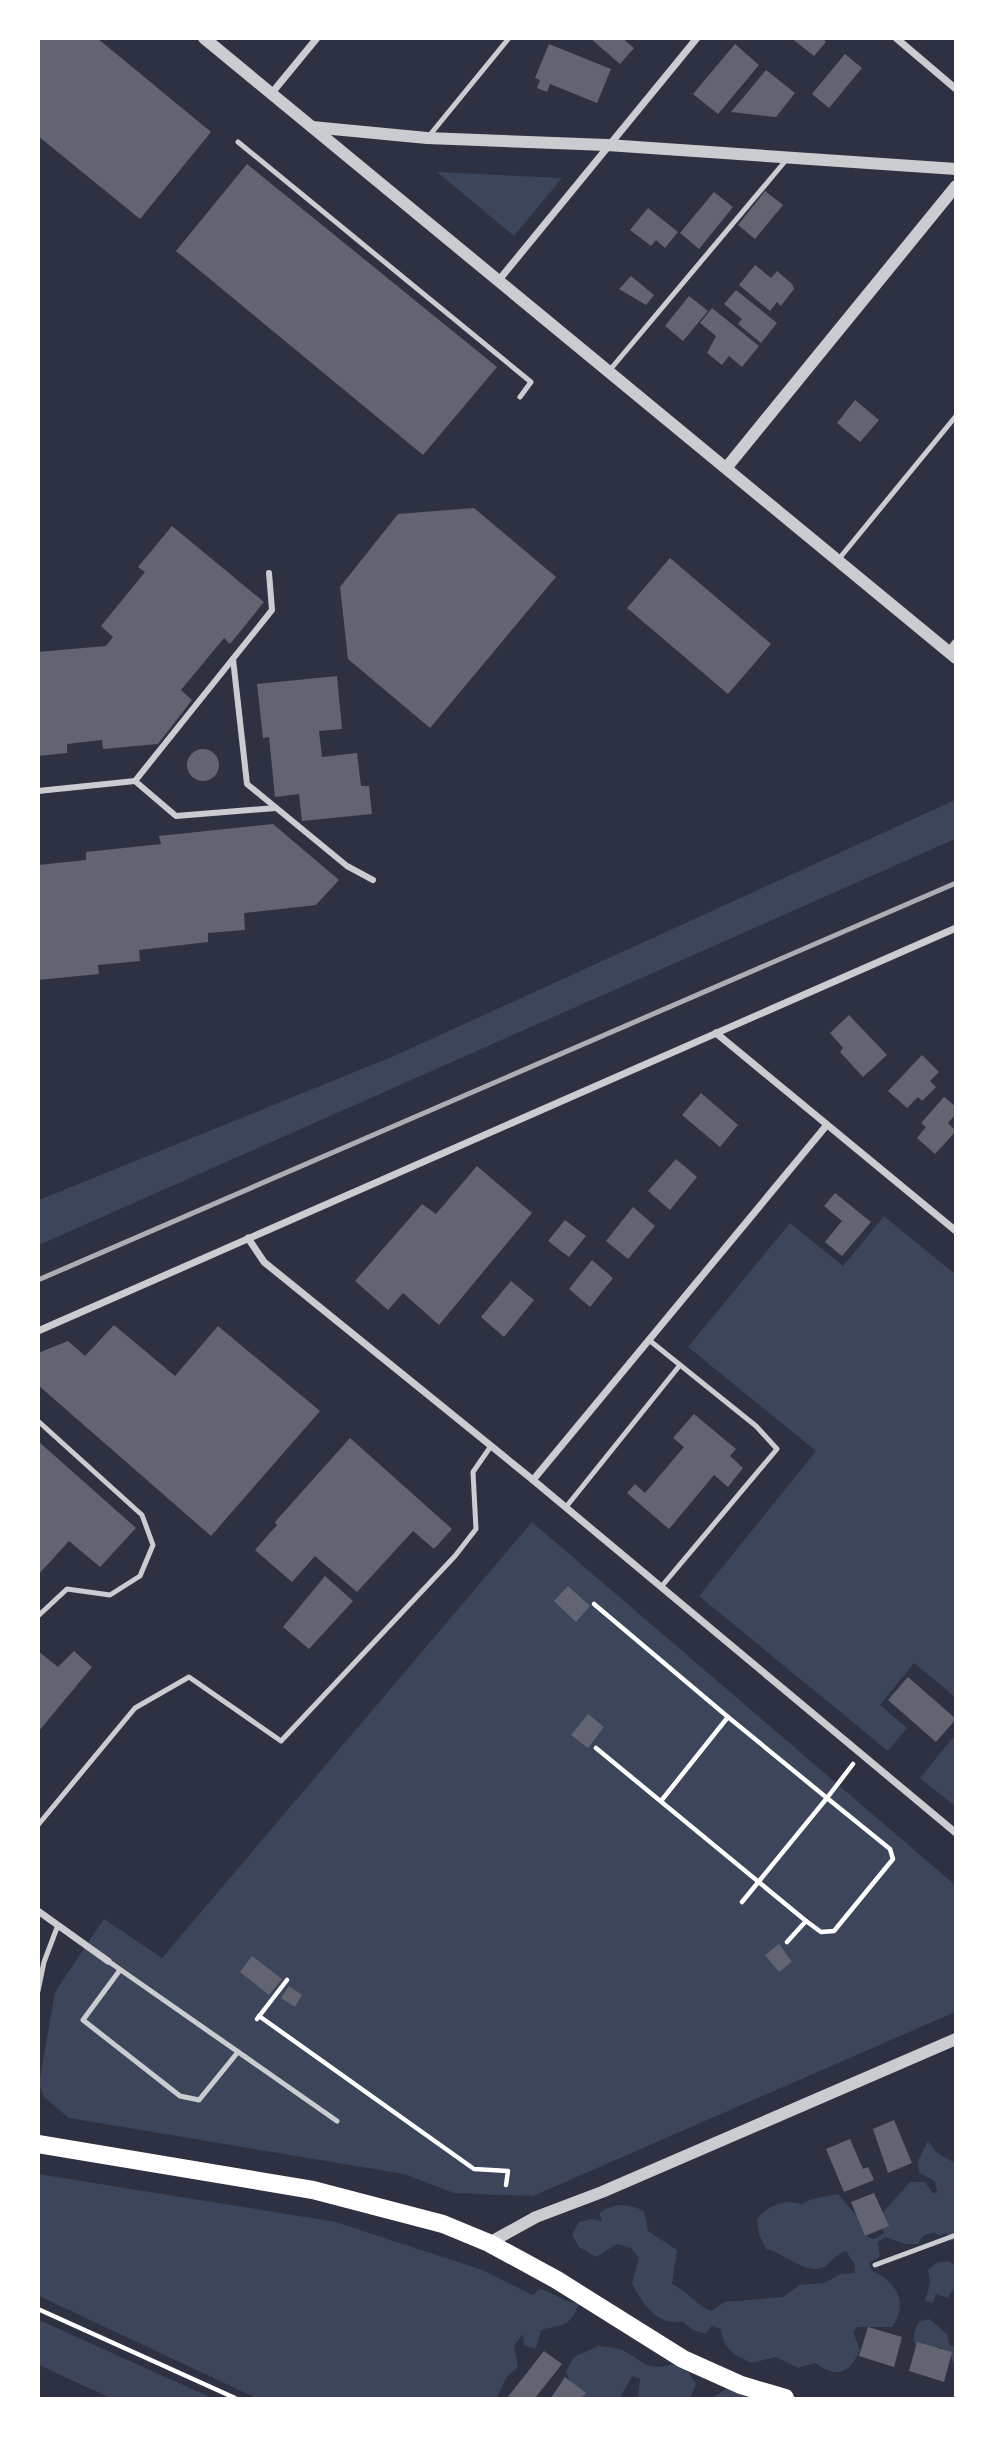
<svg xmlns="http://www.w3.org/2000/svg" width="994" height="2437" font-family="'Source Serif 4',serif">
<style>
.green{fill:#3c4559}
.building{fill:#626471}
.lines{fill:none;stroke-linecap:round;stroke-linejoin:round}
.path{stroke:#fff;stroke-width:4.5}
.service{stroke:#caccd0;stroke-width:5}
.pedestrian{stroke:#caccd0;stroke-width:6}
.minor{stroke:#caccd0;stroke-width:7}
.tertiary{stroke:#caccd0;stroke-width:12}
.primary{stroke:#fff;stroke-width:18}
.rail{stroke:#abadb3;stroke-width:5}
</style>
<rect width="100%" height="100%" fill="#2d3142"/>
<g class="green">
<polygon points="437,172 562,178 514,236"/>
<polygon points="955,800 955,839 39,1245 39,1200 394,1056"/>
<polygon points="884,1216 956,1275 955,1697 914,1663 880,1705 907,1728 888,1751 699,1596 816,1451 688,1347 790,1223 843,1266"/>
<polygon points="532,1522 955,1885 955,2012 533,2196 454,2193 404,2174 69,2118 44,2097 39,2084 55,1992 104,1919 162,1958"/>
<polygon points="955,1735 955,1806 920,1778"/>
<path d="M928,2141L936,2152L955,2163V2240L951,2241L946,2233L940,2236L934,2232L923,2236L918,2244H905L885,2237L878,2242L880,2257L869,2263L872,2271C897,2281 909,2304 892,2327H858L853,2332L860,2350C849,2375 836,2378 815,2363L798,2368L776,2357L751,2363C734,2355 723,2349 721,2329L712,2326L705,2334L693,2330L682,2321C658,2327 641,2302 632,2283L639,2258L631,2248L617,2244L596,2257L579,2247L572,2235L579,2222L592,2219L602,2221L599,2213C615,2203 627,2203 644,2211L648,2231L677,2250L672,2284C691,2293 694,2304 711,2311L725,2302L783,2297L800,2285L824,2283L841,2274L854,2273L855,2265L846,2251C836,2254 832,2262 824,2267C805,2276 784,2252 766,2249L759,2234L757,2219C770,2204 782,2199 802,2204L812,2199L838,2194L860,2220L868,2237L874,2239L884,2233L879,2217L910,2182H925L933,2193L937,2192L935,2181L919,2173L918,2161Z"/>
<path d="M38,2174L336,2222L482,2270L533,2295L540,2289C555,2293 563,2302 579,2304C568,2329 565,2323 541,2330L536,2349L524,2345L523,2334L514,2346L518,2367L506,2378L497,2398H256L39,2296Z"/>
<polygon points="948,2261 955,2265 954,2288 948,2298 936,2294 933,2303 925,2301 930,2283 928,2270 936,2263"/>
<path d="M929,2319L947,2334L950,2346L955,2345V2366L949,2354L940,2347L926,2353C910,2346 911,2334 920,2321Z"/>
<polygon points="38,2320 39,2320 212,2398 110,2398 39,2365"/>
<path d="M598,2346C606,2347 619,2347 626,2352C647,2364 648,2371 674,2364L688,2372L696,2384L690,2398L638,2397L640,2379L632,2376L620,2398H577L566,2372L574,2357Z"/>
<polygon points="728,2388 746,2397 759,2398 712,2398"/>
</g>
<g class="building">
<polygon points="38,38 97,38 211,132 140,219 38,136"/>
<polygon points="590,38 622,38 634,48 620,64"/>
<polygon points="791,38 822,38 826,42 814,56"/>
<polygon points="549,44 611,69 597,103 550,84 547,92 537,88 540,80 535,78"/>
<polygon points="735,44 759,65 718,114 693,94"/>
<polygon points="845,54 862,68 829,108 812,94"/>
<polygon points="766,70 795,93 776,117 731,112"/>
<polygon points="247,164 497,367 423,455 176,251"/>
<polygon points="765,191 783,205 755,239 738,225"/>
<polygon points="714,192 733,207 699,249 680,233"/>
<polygon points="648,208 678,232 665,248 656,240 651,246 630,230"/>
<polygon points="755,265 771,278 777,271 792,284 794,289 781,306 777,302 770,311 739,285"/>
<polygon points="631,276 654,295 646,305 619,289"/>
<polygon points="736,290 777,323 761,343 738,324 742,319 724,304"/>
<polygon points="689,296 708,311 683,341 665,326"/>
<polygon points="712,308 759,346 742,367 729,356 722,365 707,353 716,336 700,323"/>
<polygon points="855,400 879,420 860,442 837,423"/>
<polygon points="474,508 556,577 430,728 348,659 340,587 398,514"/>
<polygon points="172,526 264,602 230,644 224,638 181,690 192,700 158,744 103,749 102,740 67,744 67,753 38,756 38,652 106,646 113,637 101,626 145,572 138,567"/>
<polygon points="670,558 771,644 728,694 627,608"/>
<polygon points="337,676 342,729 319,731 322,757 357,753 361,786 369,786 372,814 302,821 299,794 275,797 269,737 263,738 257,684"/>
<circle cx="203" cy="765" r="16"/>
<polygon points="273,824 339,880 316,905 244,913 245,930 208,933 208,942 139,950 140,961 98,965 99,974 38,980 38,865 86,860 86,852 161,844 159,836"/>
<polygon points="849,1015 887,1055 863,1077 840,1052 843,1048 830,1033"/>
<polygon points="922,1055 939,1072 930,1081 936,1087 922,1101 918,1097 907,1108 888,1091"/>
<polygon points="701,1093 738,1125 720,1147 682,1115"/>
<polygon points="944,1097 956,1107 956,1114 948,1123 956,1131 935,1154 917,1138 926,1127 921,1123"/>
<polygon points="676,1159 697,1177 670,1210 648,1191"/>
<polygon points="477,1166 532,1213 439,1325 403,1293 388,1310 355,1281 422,1204 436,1214"/>
<polygon points="835,1193 871,1222 842,1256 825,1242 842,1221 824,1206"/>
<polygon points="633,1207 655,1226 628,1259 606,1241"/>
<polygon points="565,1220 586,1236 569,1257 548,1241"/>
<polygon points="592,1260 613,1278 590,1307 569,1289"/>
<polygon points="511,1281 534,1300 504,1337 481,1317"/>
<polygon points="114,1325 175,1376 218,1326 320,1411 211,1536 38,1385 38,1353 68,1341 85,1356"/>
<polygon points="694,1414 736,1449 730,1456 743,1468 728,1487 714,1475 669,1529 627,1493 635,1484 645,1493 684,1447 673,1438"/>
<polygon points="350,1438 452,1529 434,1549 413,1531 357,1592 315,1556 292,1582 255,1550 277,1525 275,1522"/>
<polygon points="38,1441 136,1528 100,1567 69,1541 38,1575"/>
<polygon points="325,1576 353,1601 309,1649 283,1627"/>
<polygon points="568,1586 590,1606 576,1622 554,1601"/>
<polygon points="38,1651 58,1667 74,1651 92,1667 38,1732"/>
<polygon points="908,1677 956,1719 936,1742 888,1700"/>
<polygon points="588,1714 604,1727 588,1748 571,1735"/>
<polygon points="779,1944 792,1962 779,1972 765,1955"/>
<polygon points="252,1956 282,1979 269,1995 240,1972"/>
<polygon points="289,1986 302,1995 295,2007 281,1998"/>
<polygon points="894,2120 912,2163 888,2173 873,2129"/>
<polygon points="850,2139 863,2169 868,2167 874,2180 844,2192 826,2149"/>
<polygon points="874,2193 889,2226 865,2236 851,2202"/>
<polygon points="868,2327 902,2337 894,2367 859,2356"/>
<polygon points="917,2342 952,2352 944,2382 909,2371"/>
<polygon points="544,2351 562,2364 535,2398 507,2398"/>
<polygon points="565,2377 586,2393 581,2398 551,2398"/>
</g>
<g class="lines">
<g class="path">
<polyline points="594,1604 728,1717"/>
<polyline points="596,1748 806,1921"/>
<polyline points="661,1801 728,1717 827,1798 742,1902"/>
<polyline points="787,1942 806,1921 821,1932 834,1931 893,1859 890,1849 827,1798 853,1764"/>
<polyline points="259,2016 474,2169 508,2171 506,2185"/>
<polyline points="257,2019 287,1980"/>
<polyline points="38,2309 235,2398"/>
</g>
<g class="service">
<polyline points="429,136 509,38"/>
<polyline points="238,142 531,382 520,397"/>
<polyline points="609,371 787,159"/>
<polyline points="838,560 956,416"/>
<polyline points="649,1340 756,1426 777,1449 661,1587"/>
<polyline points="38,1421 142,1515 153,1545 140,1576 110,1595 67,1589 38,1616"/>
<polyline points="566,1507 680,1365"/>
<polyline points="38,1825 135,1708 189,1677 281,1741 455,1556 476,1529 473,1472 491,1446"/>
<polyline points="108,1961 337,2121"/>
<polyline points="120,1970 83,2020 180,2096 199,2100 238,2052"/>
<polyline points="38,1991 44,1962 58,1925"/>
<polyline points="875,2265 956,2235"/>
</g>
<g class="pedestrian">
<polyline points="233,659 247,784 347,866 373,880"/>
<polyline points="135,781 176,816 276,808"/>
<polyline points="38,791 135,781 272,610 269,573"/>
</g>
<g class="minor">
<polyline points="896,38 956,89"/>
<polyline points="271,94 317,38"/>
<polyline points="499,280 697,38"/>
<polyline points="948,652 956,642"/>
<polyline points="716,1033 956,1231"/>
<polyline points="248,1238 264,1262 533,1480 956,1833"/>
<polyline points="38,1331 956,928"/>
<polyline points="533,1480 826,1126"/>
<polyline points="38,1911 108,1961"/>
</g>
<g class="tertiary">
<polyline points="204,38 956,658"/>
<polyline points="312,127 427,138 607,145 956,169"/>
<polyline points="727,467 956,186"/>
<polyline points="489,2243 536,2217 602,2192 956,2039"/>
</g>
<polyline class="primary" points="38,2144 313,2190 443,2224 489,2243 557,2280 683,2359 741,2385 785,2398"/>
<polyline class="rail" points="38,1280 956,883"/>
</g>
<rect width="994" height="2437" fill="none" stroke="#ffffff" stroke-width="80"/>
</svg>
